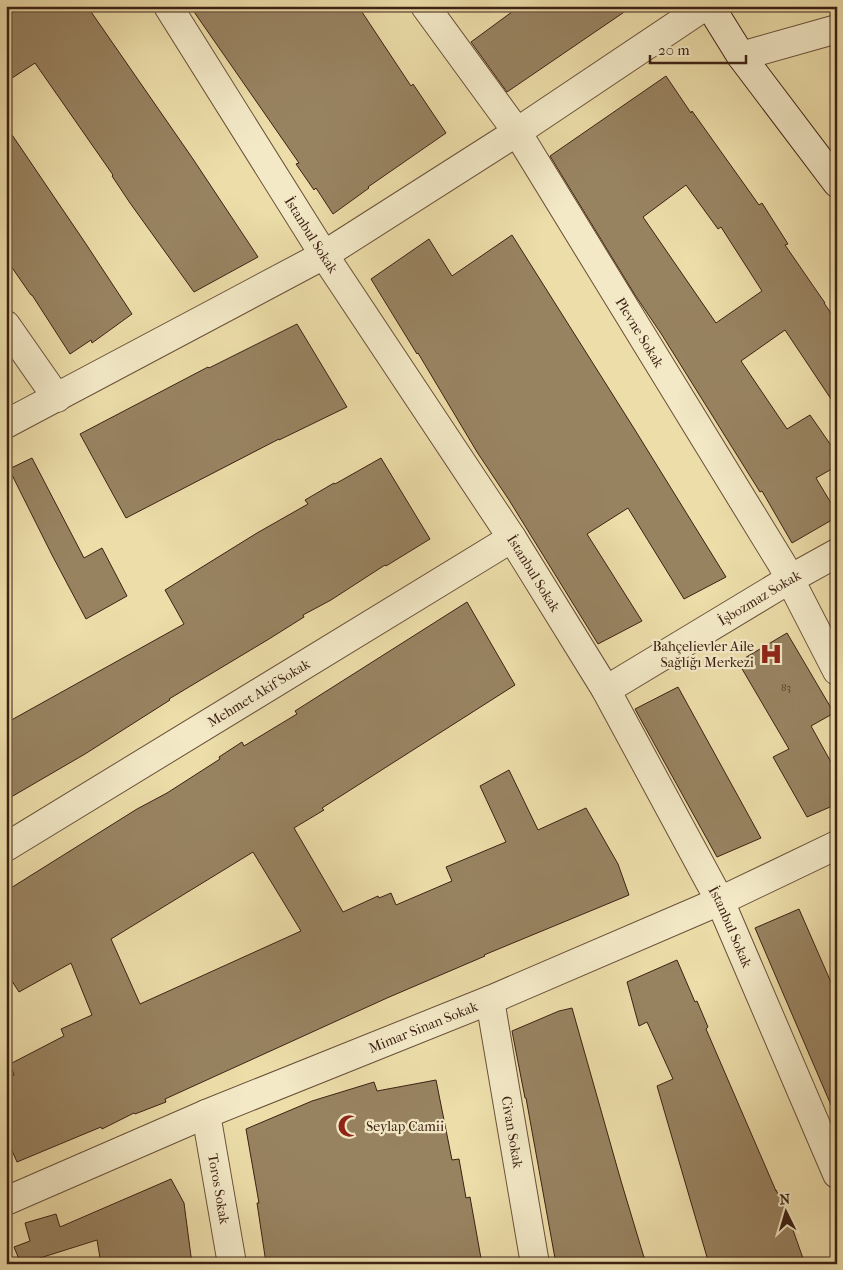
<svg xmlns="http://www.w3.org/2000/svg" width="843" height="1270" font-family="'IM FELL French Canon',serif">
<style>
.building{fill:#988361;stroke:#3d2114;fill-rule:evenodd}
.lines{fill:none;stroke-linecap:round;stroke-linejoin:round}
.street-casing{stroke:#695039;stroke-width:30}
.secondary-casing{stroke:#3d2114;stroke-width:30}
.street{stroke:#f3e9c7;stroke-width:28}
.secondary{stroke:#f3e9c7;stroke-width:28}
.labels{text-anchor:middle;stroke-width:4.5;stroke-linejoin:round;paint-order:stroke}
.number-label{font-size:11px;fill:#543a27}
.street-label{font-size:14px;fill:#3d2114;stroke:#f3e9c7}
.poi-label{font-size:14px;fill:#3d2114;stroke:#f3e9c7;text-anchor:end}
</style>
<rect width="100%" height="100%" fill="#ecdda9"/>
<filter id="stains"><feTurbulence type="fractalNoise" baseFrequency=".004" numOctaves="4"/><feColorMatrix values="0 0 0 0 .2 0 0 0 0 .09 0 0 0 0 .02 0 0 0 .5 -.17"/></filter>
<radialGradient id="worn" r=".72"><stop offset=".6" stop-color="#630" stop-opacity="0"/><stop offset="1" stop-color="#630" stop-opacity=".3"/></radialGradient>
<g class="building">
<polygon points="19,6 87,6 193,159 258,257 194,292 130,203 112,176 113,175 35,63 6,82 6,15"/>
<polygon points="190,6 358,6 411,86 413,84 446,133 368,187 369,188 333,214 316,188 314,190 296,164 299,163"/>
<polygon points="520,6 633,6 507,92 471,42"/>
<path d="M666,76L691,113L692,111L759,205L762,203L788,244L785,245L825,303H824L837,322V408L785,330L741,361L787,429L810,415L837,454V466L816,478L837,513V517L792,543L762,491L760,492L662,335L635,295L550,156ZM686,185L718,229L721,227L762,291L716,323L643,217Z"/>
<polygon points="6,126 86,244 132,314 92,343 91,340 70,354 32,295 31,295 6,259"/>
<polygon points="512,235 635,430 726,577 684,599 628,508 587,534 642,621 598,644 509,500 477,452 418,353 417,354 371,279 429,239 452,276"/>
<polygon points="297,324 347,407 279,440 279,439 126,518 80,434 208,367 209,368"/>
<polygon points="32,458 84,558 102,548 127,596 86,619 52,555 9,469"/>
<polygon points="381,458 430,539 386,566 385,565 331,600 303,615 304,617 269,639 169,699 170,700 85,754 6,800 6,723 184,624 165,590 257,533 308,504 305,500 334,483 335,484"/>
<path d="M467,602L515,685L322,808L324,810L294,828L343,912L378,896L379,898L391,893L396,905L452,881L446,867L506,842L480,786L509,770L538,830L586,808L618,864L629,895L484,955L485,956L387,998L165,1099L166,1102L135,1114L134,1113L102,1129L101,1127L17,1162L6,1137V1078L14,1075L10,1064L64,1036L61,1029L92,1015L71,963L19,992L6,972V891L137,809L167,793L220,759L219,757L242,742L244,746L297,714L295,711ZM253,852L301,931L140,1004L111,939Z"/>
<polygon points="787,633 834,713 811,726 837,773 837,804 807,817 773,757 789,749 738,662"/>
<polygon points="678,687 761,838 717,857 635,709"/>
<polygon points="799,909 837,996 837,1119 755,928"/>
<polygon points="677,960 695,1002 697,1001 708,1027 706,1029 776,1191 776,1190 787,1213 805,1264 709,1264 657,1086 673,1079 647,1022 639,1026 627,982"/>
<polygon points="572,1008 621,1181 646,1264 556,1264 526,1098 525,1098 512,1031 559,1011"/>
<polygon points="436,1080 452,1160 459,1159 466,1198 470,1197 482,1264 291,1264 290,1259 266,1263 257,1203 259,1203 246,1129 312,1101 374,1082 377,1091"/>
<polygon points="171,1179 184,1203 192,1264 101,1264 97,1240 21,1264 14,1247 30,1241 25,1223 56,1214 60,1227"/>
</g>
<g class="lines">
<defs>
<g id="street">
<path id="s1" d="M168,6L324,255L512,538L606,690L720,901L837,1174"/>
<path id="s2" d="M425,6L517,132L782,564L837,671"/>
<polyline points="741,56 837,29"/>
<polyline points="6,325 57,398"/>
<polyline points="6,424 324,255 517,132 705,6"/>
<path id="s3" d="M606,690L790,579L837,553"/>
<path id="s4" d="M6,847L512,538"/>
<path id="s5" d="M490,1000L535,1264"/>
<path id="s6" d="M206,1114L232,1264"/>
<path id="s7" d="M6,1201L206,1114L490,1000L720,901L837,845"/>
</g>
<polyline id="secondary" points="710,6 741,56 837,183"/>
</defs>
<use href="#street" class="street-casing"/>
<use href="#secondary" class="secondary-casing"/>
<use href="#street" class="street"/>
<use href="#secondary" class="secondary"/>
</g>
<defs>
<symbol id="hospital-bare" viewBox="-9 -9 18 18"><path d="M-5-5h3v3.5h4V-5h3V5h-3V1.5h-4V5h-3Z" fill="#8f2418" stroke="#f3e9c7" stroke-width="2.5" paint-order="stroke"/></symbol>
<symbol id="mosque-bare" viewBox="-9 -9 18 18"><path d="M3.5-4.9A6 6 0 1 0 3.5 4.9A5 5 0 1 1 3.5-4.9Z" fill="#8f2418" stroke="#f3e9c7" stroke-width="2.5" paint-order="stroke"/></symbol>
</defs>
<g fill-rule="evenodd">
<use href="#hospital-bare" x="755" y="638" width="32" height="32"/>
<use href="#mosque-bare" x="333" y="1110" width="32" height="32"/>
</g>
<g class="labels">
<g class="number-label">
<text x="786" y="691">83</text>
</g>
<g class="street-label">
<text dy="5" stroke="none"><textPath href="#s1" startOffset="270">İstanbul Sokak</textPath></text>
<text dy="5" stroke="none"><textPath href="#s2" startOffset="391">Plevne Sokak</textPath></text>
<text dy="5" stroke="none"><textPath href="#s1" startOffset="675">İstanbul Sokak</textPath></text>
<text dy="5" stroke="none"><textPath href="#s3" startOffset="179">İşbozmaz Sokak</textPath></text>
<text dy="5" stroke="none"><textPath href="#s4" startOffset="296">Mehmet Akif Sokak</textPath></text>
<text dy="5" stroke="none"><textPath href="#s1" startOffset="1080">İstanbul Sokak</textPath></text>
<text dy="5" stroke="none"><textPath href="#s7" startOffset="452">Mimar Sinan Sokak</textPath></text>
<text dy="5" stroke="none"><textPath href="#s5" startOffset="134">Civan Sokak</textPath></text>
<text dy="5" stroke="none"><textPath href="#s6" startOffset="76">Toros Sokak</textPath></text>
</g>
<g class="poi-label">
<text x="754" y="651">Bahçelievler Aile<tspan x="754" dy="16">Sağlığı Merkezi</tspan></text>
<text x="366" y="1131" text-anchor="start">Seylap Camii</text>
</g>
</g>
<rect width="843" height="1270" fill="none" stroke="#ecdda9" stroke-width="25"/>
<rect x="8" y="8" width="828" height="1255" fill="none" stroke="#3d2114" stroke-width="2.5"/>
<rect x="12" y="12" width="818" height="1245" fill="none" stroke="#3d2114"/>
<g transform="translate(786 1212) rotate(355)" stroke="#f3e9c7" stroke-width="4" paint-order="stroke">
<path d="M0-4L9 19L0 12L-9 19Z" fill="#3d2114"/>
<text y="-8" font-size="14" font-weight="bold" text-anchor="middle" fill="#3d2114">N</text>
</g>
<path d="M650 55v8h96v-8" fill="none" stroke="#3d2114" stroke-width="2.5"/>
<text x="658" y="55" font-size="15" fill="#3d2114" stroke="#f3e9c7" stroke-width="4" paint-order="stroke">20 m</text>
<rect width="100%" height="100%" filter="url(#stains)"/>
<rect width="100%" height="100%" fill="url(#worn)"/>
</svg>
